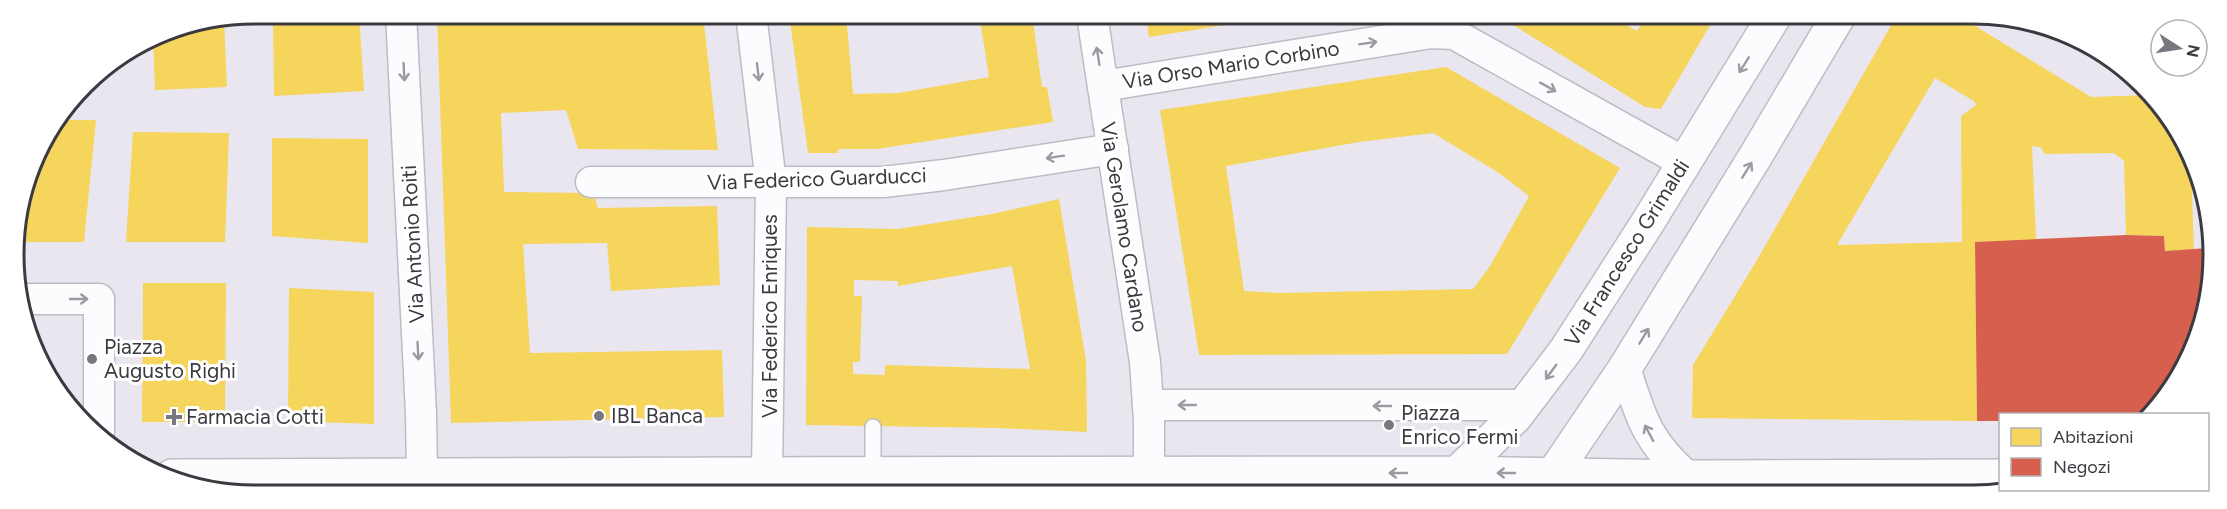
<svg xmlns="http://www.w3.org/2000/svg" width="2227" height="509" font-family="Figtree,sans-serif">
<style>
.homes{fill:#f6d55c;fill-rule:evenodd}
.shops{fill:#d6604d}
.lines{fill:none;stroke-linecap:round;stroke-linejoin:round}
.service-casing{stroke:#bebcc3;stroke-width:18}
.minor-casing{stroke:#bebcc3;stroke-width:33}
.secondary-casing{stroke:#bebcc3;stroke-width:36}
.primary-casing{stroke:#bebcc3;stroke-width:36}
.service{stroke:#fcfbfd;stroke-width:15}
.minor{stroke:#fcfbfd;stroke-width:30}
.secondary{stroke:#fcfbfd;stroke-width:33}
.primary{stroke:#fcfbfd;stroke-width:33}
.oneway{stroke:#9c9a9f}
.poi-dot{fill:#79767e;stroke:#fff;stroke-width:2}
.labels{text-anchor:middle;stroke-width:6;stroke-linejoin:round;paint-order:stroke}
.street-label{font-size:21px;fill:#3c3a41;stroke:#fff}
.poi-label{font-size:21px;fill:#3c3a41;stroke:#fff;text-anchor:start}
.rim{fill:none;stroke:#3c3a41;stroke-width:3}
</style>
<rect width="100%" height="100%" fill="#e9e6f0"/>
<g class="homes">
<polygon points="273,14 359,14 364,91 274,96"/>
<polygon points="437,14 703,14 718,150 578,149 566,110 501,113 504,192 593,193 598,208 717,206 720,285 611,291 607,243 523,244 530,353 722,350 724,417 451,423"/>
<polygon points="789,14 846,14 853,94 899,93 989,77 979,14 1032,14 1042,87 1047,87 1053,122 876,149 838,149 838,153 808,153"/>
<polygon points="1146,15 1284,15 1284,16 1149,37"/>
<polygon points="1497,15 1609,15 1637,31 1646,15 1716,15 1661,109 1645,107"/>
<path d="M1897,15L1959,16L2091,97L2149,95L2164,108L2191,164L2194,250L2165,251L2164,236L2126,235L2124,161L2114,153L2045,154L2040,147L2032,146L2036,240L1975,242L1977,421L1692,418L1693,365L1757,260ZM1935,78L1974,101L1976,105L1961,116L1962,242L1837,245Z"/>
<polygon points="224,20 227,87 155,90 153,38 163,32"/>
<path d="M1446,67L1620,168L1507,354L1199,355L1160,110ZM1433,133L1499,173L1529,196L1490,266L1473,289L1280,293L1244,291L1226,166L1359,142Z"/>
<polygon points="60,120 96,120 84,242 14,242 39,148"/>
<polygon points="133,132 229,133 225,242 126,242"/>
<polygon points="272,138 368,139 368,243 272,236"/>
<path d="M1059,199L1086,361L1087,432L997,428L806,425L807,227L898,229L992,214ZM1012,266L1030,369L885,365V375L853,374V362H860L862,296H854V280L898,281V286Z"/>
<polygon points="143,283 226,283 225,422 142,422"/>
<polygon points="289,288 374,292 374,424 288,421"/>
</g>
<polygon class="shops" points="2126,235 2164,236 2165,251 2209,248 2211,286 2188,361 2150,414 2000,414 2000,421 1977,421 1975,242"/>
<g class="lines">
<defs>
<polyline id="service" points="873,475 873,427"/>
<g id="minor">
<polyline points="401,14 421,413 422,474"/>
<polyline points="751,14 771,183 767,475"/>
<polyline points="1092,15 1145,362 1149,421 1149,473"/>
<polyline points="1103,86 1431,33 1454,34 1685,163"/>
<polyline points="591,182 883,182 944,175 1113,149"/>
<polyline points="20,299 99,299 99,432"/>
<path d="M1625,368C1641,418 1647,442 1688,477"/>
<polyline points="1148,405 1525,405"/>
</g>
<polyline id="secondary" points="1457,473 1688,477 2000,476"/>
<g id="primary">
<path d="M172,476C600,473 1029,474 1457,473L1515,417L1566,350L1648,222L1775,15"/>
<polyline points="1534,493 1554,473 1625,368 1755,157 1839,15"/>
</g>
</defs>
<use href="#service" class="service-casing"/>
<use href="#minor" class="minor-casing"/>
<use href="#secondary" class="secondary-casing"/>
<use href="#primary" class="primary-casing"/>
<use href="#service" class="service"/>
<use href="#minor" class="minor"/>
<use href="#secondary" class="secondary"/>
<use href="#primary" class="primary"/>
</g>
<defs><path id="oneway-shaft" d="M-6 0H5M1.5-3L5.5 0L1.5 3" fill="none" stroke-width="1.6" stroke-linecap="round" stroke-linejoin="round" transform="scale(1.5)"/></defs>
<g class="oneway">
<use href="#oneway-shaft" transform="translate(1368 43) rotate(-9)"/>
<use href="#oneway-shaft" transform="translate(1098 56) rotate(-99)"/>
<use href="#oneway-shaft" transform="translate(1744 65) rotate(122)"/>
<use href="#oneway-shaft" transform="translate(404 72) rotate(87)"/>
<use href="#oneway-shaft" transform="translate(758 72) rotate(83)"/>
<use href="#oneway-shaft" transform="translate(1548 87) rotate(29)"/>
<use href="#oneway-shaft" transform="translate(1055 157) rotate(171)"/>
<use href="#oneway-shaft" transform="translate(1747 170) rotate(-58)"/>
<use href="#oneway-shaft" transform="translate(79 299)"/>
<use href="#oneway-shaft" transform="translate(1644 336) rotate(-59)"/>
<use href="#oneway-shaft" transform="translate(418 351) rotate(87)"/>
<use href="#oneway-shaft" transform="translate(1551 372) rotate(126)"/>
<use href="#oneway-shaft" transform="translate(1187 405) rotate(-180)"/>
<use href="#oneway-shaft" transform="translate(1382 406) rotate(-180)"/>
<use href="#oneway-shaft" transform="translate(1649 433) rotate(-118)"/>
<use href="#oneway-shaft" transform="translate(1398 473) rotate(180)"/>
<use href="#oneway-shaft" transform="translate(1506 473) rotate(-180)"/>
</g>
<g class="poi-dot">
<circle cx="92" cy="359" r="6"/>
<circle cx="599" cy="416" r="6"/>
<path d="M171 408h6v6h6v6h-6v6h-6v-6h-6v-6h6z"/>
<circle cx="1389" cy="425" r="6"/>
</g>
<g class="labels">
<g class="street-label">
<text transform="translate(1231 65) rotate(-9)" y="7">Via Orso Mario Corbino</text>
<text transform="translate(817 179) rotate(-2)" y="7">Via Federico Guarducci</text>
<text transform="translate(1124 227) rotate(81)" y="7">Via Gerolamo Cardano</text>
<text transform="translate(413 244) rotate(-93)" y="7">Via Antonio Roiti</text>
<text transform="translate(1627 253) rotate(-58)" y="7">Via Francesco Grimaldi</text>
<text transform="translate(770 316) rotate(-90)" y="7">Via Federico Enriques</text>
</g>
<g class="poi-label">
<text x="104" y="354">Piazza<tspan x="104" dy="24">Augusto Righi</tspan></text>
<text x="1401" y="420">Piazza<tspan x="1401" dy="24">Enrico Fermi</tspan></text>
<text x="611" y="423">IBL Banca</text>
<text x="186" y="424">Farmacia Cotti</text>
</g>
</g>
<path d="M0 0H2227V509H0ZM254 24H1973A230 230 0 0 1 2203 254V255A230 230 0 0 1 1973 485H254A230 230 0 0 1 24 255V254A230 230 0 0 1 254 24Z" fill="#fff" fill-rule="evenodd"/>
<path class="rim" d="M254 24H1973A230 230 0 0 1 2203 254V255A230 230 0 0 1 1973 485H254A230 230 0 0 1 24 255V254A230 230 0 0 1 254 24Z"/>
<rect x="1999" y="413" width="210" height="78" fill="#ffffff" stroke="#b1b0b3" stroke-width="1.5"/>
<rect x="2011" y="428" width="30" height="18" fill="#f6d55c" stroke="#b1b0b3" stroke-width="1.5"/>
<text x="2053" y="443" font-size="18" fill="#3c3a41">Abitazioni</text>
<rect x="2011" y="458" width="30" height="18" fill="#d6604d" stroke="#b1b0b3" stroke-width="1.5"/>
<text x="2053" y="473" font-size="18" fill="#3c3a41">Negozi</text>
<g transform="translate(2179 48) rotate(102)"><circle r="28" fill="#ffffff" stroke="#b1b0b3" stroke-width="1.5"/>
<path d="M0-4.5L10 22L0 15L-10 22Z" fill="#79767e"/>
<text y="-9" font-size="16" font-weight="bold" text-anchor="middle" fill="#3c3a41">N</text>
</g>
</svg>
